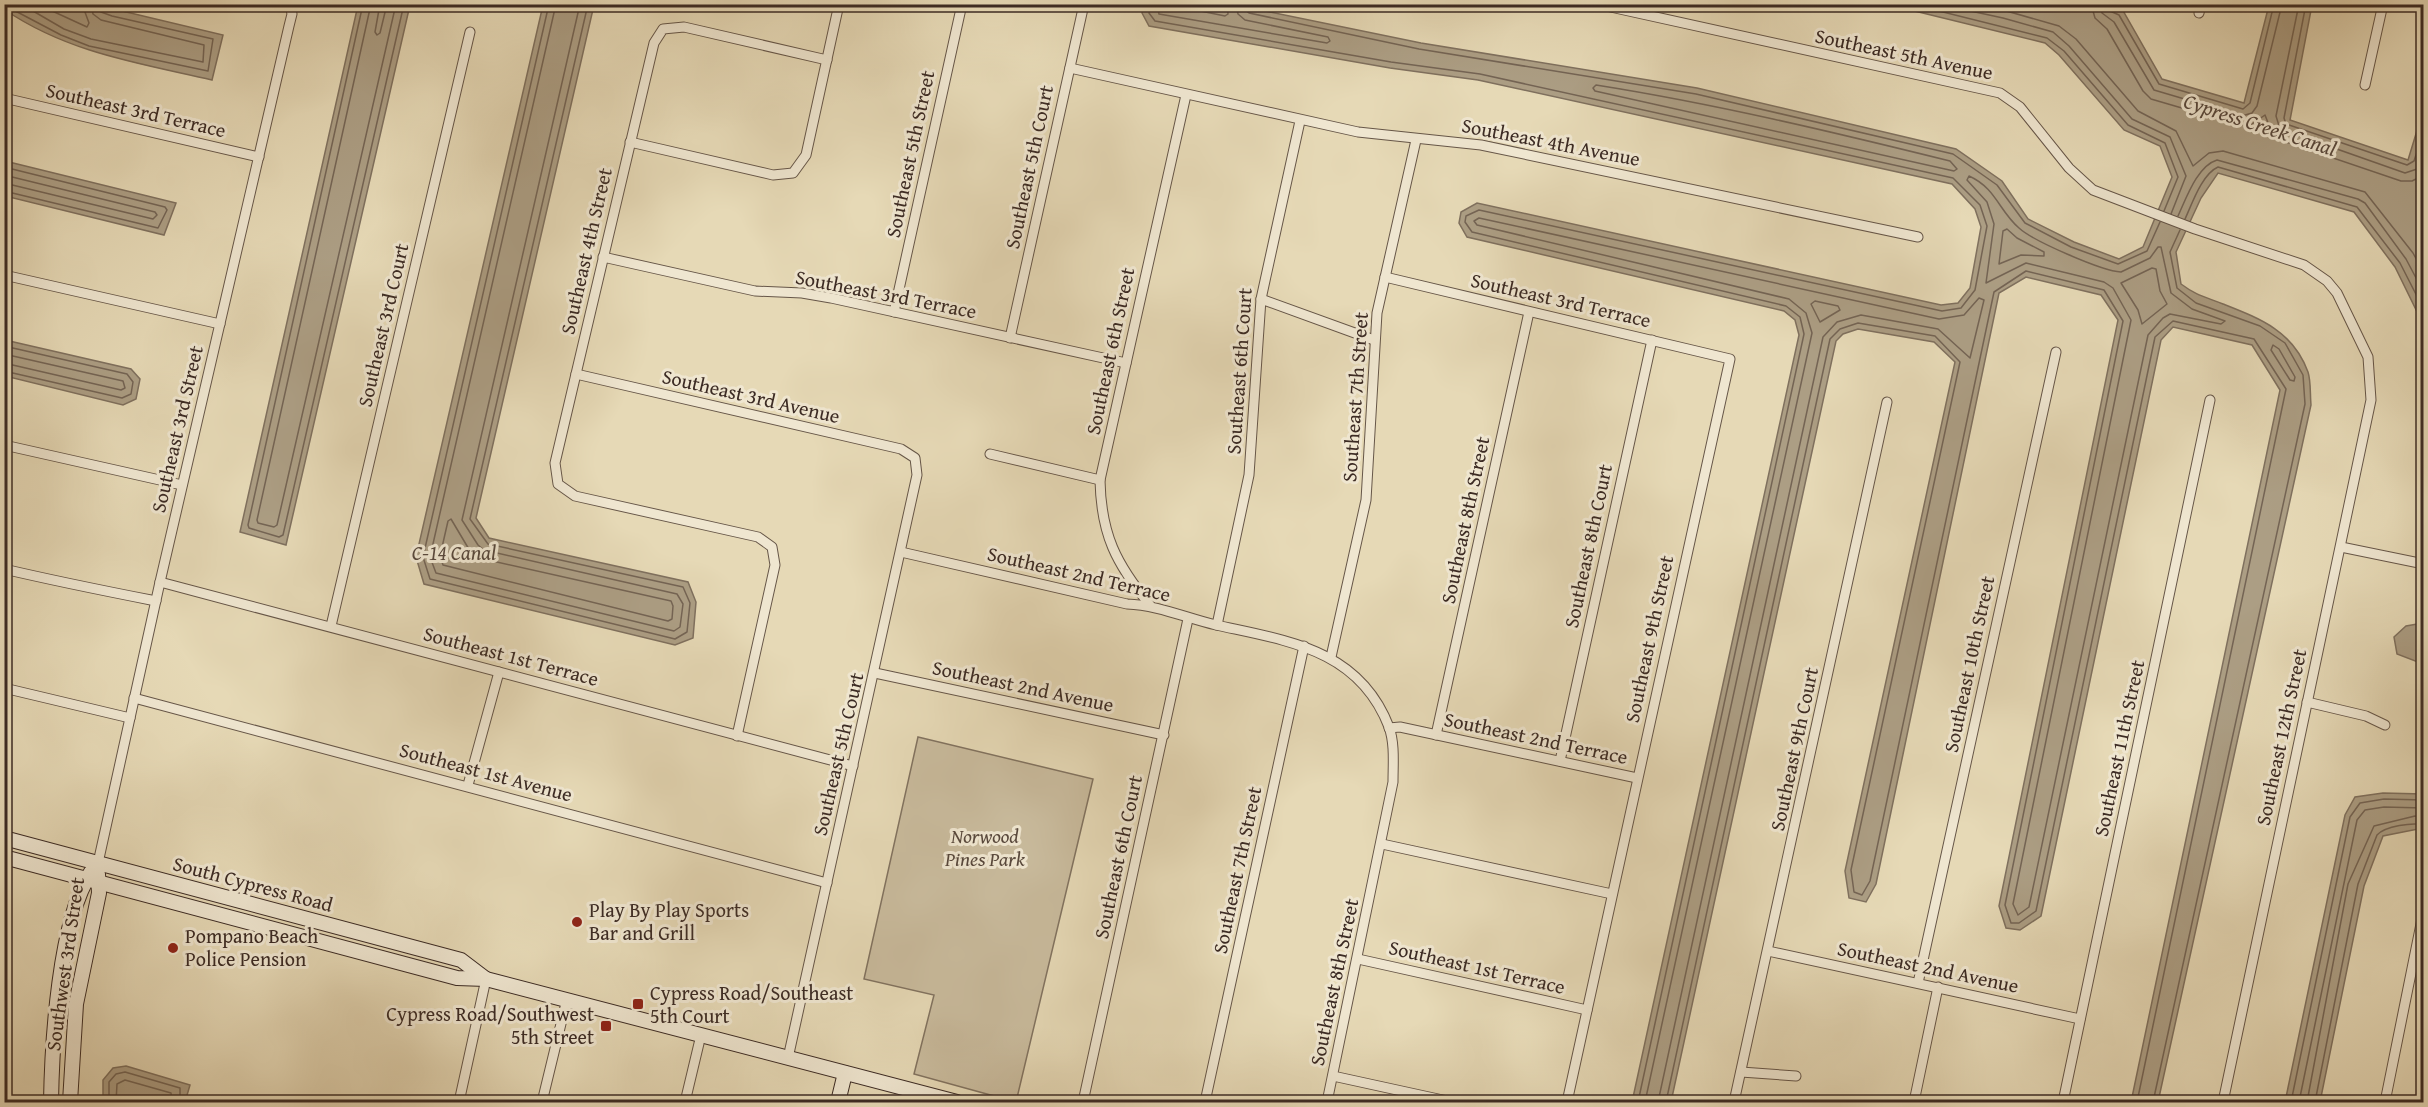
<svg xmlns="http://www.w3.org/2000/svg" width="2428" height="1107" font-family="'Gentium Book Plus',serif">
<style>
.green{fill:#c9bb9d;stroke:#827360;stroke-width:1.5}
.water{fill:#ac9e84;stroke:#7f705e;stroke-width:1.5}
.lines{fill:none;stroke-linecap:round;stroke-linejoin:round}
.shore{stroke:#746454;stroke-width:1.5}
.street-casing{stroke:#665648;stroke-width:11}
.secondary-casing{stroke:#3c2b24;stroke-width:16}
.street{stroke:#efe6d0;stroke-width:9}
.secondary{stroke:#efe6d0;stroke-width:14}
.poi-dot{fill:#8f2418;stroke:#efe6d0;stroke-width:2}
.labels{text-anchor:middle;stroke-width:6;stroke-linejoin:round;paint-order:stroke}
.street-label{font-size:20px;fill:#3c2b24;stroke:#efe6d0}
.park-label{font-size:20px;font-style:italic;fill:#58483c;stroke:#efe6d0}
.poi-label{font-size:20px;fill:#3c2b24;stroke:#efe6d0;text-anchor:start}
.water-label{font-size:21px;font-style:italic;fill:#58483c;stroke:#efe6d0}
</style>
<rect width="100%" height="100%" fill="#e6d9b6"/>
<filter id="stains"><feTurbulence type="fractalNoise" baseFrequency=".00333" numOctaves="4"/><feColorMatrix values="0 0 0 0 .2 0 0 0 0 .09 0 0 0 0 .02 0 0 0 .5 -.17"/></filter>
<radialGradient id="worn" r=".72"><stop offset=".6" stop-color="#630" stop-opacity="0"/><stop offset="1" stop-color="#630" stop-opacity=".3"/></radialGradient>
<polygon class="green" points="918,737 1093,779 1016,1102 914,1074 934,995 864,979"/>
<g class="water">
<path d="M4,5H97L223,35L212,80C138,63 69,53 5,10Z"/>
<polygon points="358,5 410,5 286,545 240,532"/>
<polygon points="543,5 594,5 476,518 489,538 688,582 696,602 693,638 675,645 424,584 416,557"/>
<path d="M1144,5H1236L1421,43L1697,88L1956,149L2002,181L2028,219L2074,242L2119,259L2143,247L2172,177L2160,146L2124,130L2059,55L2045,43L1890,5H2108L2122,9L2162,79L2244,103L2269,5H2312L2290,120L2408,160L2423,111V324L2395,267L2354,212L2218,173L2201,198L2176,252L2181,284C2197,296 2206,297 2223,304C2261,319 2293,331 2308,372C2311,381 2310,394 2311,405L2158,1102H2131L2280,390L2252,345L2173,327L2161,340L2041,916L2020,930L2006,928L1999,906L2118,320L2101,295L2026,277L1999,293L1876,884L1866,902L1849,898L1845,871L1955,362L1934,342L1858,329L1843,334L1836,341L1671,1102H1632L1799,335L1795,320L1784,311L1467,237L1459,223L1461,212L1477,203L1941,305L1958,303L1970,288L1981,227L1975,209L1952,184L1478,80L1390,68L1149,26L1142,13Z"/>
<polygon points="5,161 176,203 164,235 5,196"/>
<polygon points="5,340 131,369 140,379 136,399 123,405 5,376"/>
<polygon points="2423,623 2424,623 2423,664 2397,654 2394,637 2406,626"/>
<polygon points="2383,793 2423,794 2423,832 2418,829 2383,836 2364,886 2320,1102 2285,1102 2345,815 2355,797"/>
<polygon points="126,1066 190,1085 185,1102 103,1102 103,1080 113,1068"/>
</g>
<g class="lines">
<g class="shore">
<polyline points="21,4 64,29 91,39 203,62 204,45 101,20 93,14 91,4"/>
<polyline points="37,4 87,27 89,23 82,4"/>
<polyline points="363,4 248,525 249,528 279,537 283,535 404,4"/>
<polyline points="371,4 257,520 258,523 274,527 277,525 396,4"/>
<polyline points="380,4 375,32 377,35 380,33 387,4"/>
<polyline points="549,4 423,557 430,579 675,639 687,632 690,603 683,587 488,544 470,519 588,4"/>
<polyline points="556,4 430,557 436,573 674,631 680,627 683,604 677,594 484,550 478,545 462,520 580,4"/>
<polyline points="1150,4 1149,13 1155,21 1391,62 1480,74 1953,178 1980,205 1987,226 1975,290 1961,308 1942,311 1479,210 1466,216 1465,222 1472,232 1786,306 1800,317 1804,334 1638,1102"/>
<polyline points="1157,4 1159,14 1327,43 1330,41 1328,37 1245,20 1238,14 1236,4"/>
<polyline points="1166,4 1225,16 1228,14 1227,4"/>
<polyline points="1243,4 1245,10 1249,13 1419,49 1696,94 1953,154 1997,185 2025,223 2071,247 2118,264 2147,251 2160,222"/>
<polyline points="1911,4 2047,38 2064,51 2128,125 2165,143 2178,177 2164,211"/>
<polyline points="1938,4 2003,18 2053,32 2069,46 2132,119 2170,137 2186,176 2171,214"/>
<polyline points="1982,4 2059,26 2076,39 2138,111 2176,131 2193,166 2209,153 2223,151 2365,192 2413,253 2424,273"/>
<polyline points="2091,4 2095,18 2107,29 2143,91 2151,99 2240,125 2252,124 2265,115 2272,133 2283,141 2401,181 2412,181 2424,175"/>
<polyline points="2100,4 2102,13 2114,22 2154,90 2242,116 2252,113 2257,106 2282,4"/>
<polyline points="2108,4 2110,11 2119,15 2159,84 2243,109 2250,103 2274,4"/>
<polyline points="2299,4 2276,116 2280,129 2405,173 2417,169 2424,156"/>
<polyline points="2306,4 2284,118 2286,124 2407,165 2414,161 2424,131"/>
<polyline points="4,5 61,35 89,46 208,71 213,39 112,16 101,12 99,4"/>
<path d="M1596,85C1716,104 1833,132 1950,161L1957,169L1954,171L1595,91L1593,88Z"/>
<polyline points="4,167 165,207 167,210 158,228 4,191"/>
<polyline points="4,175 155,212 157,215 153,219 4,183"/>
<path d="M1969,176C1996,188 1999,211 2019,228C2033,241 2102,271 2121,272L2150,258L2158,247H2161L2171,293L2192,309L2225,321L2221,324L2170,314L2163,318L2148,335L2029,907L2018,915L2013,904L2131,320L2113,288L2104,282L2026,263L1986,283L1994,224L1987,202L1967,180Z"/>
<path d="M2178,216C2186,199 2197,166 2217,160L2358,199L2365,203L2406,259L2424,293"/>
<path d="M2185,219C2192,204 2202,174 2218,167L2357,207L2400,263L2424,310"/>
<polygon points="2007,229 2017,238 2044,252 2044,256 2021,255 1999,264 2003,231"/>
<polygon points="2152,268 2156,269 2160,291 2167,304 2142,324 2138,310 2121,283"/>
<polygon points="1815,301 1838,306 1840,310 1820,322 1811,304"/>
<polygon points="2273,345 2279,349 2295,377 2294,381 2290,380 2271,350"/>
<polyline points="4,346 127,374 133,382 131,394 122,398 4,371"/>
<polyline points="4,354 123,381 125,388 121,390 4,363"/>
<polygon points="451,519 470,551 479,558 671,601 673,606 672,619 668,621 443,565 440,556 448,521"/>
<polyline points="109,1102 109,1082 116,1074 125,1072 180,1088 180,1102"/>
<polyline points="116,1102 117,1084 125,1080 171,1093 172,1102"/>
<polyline points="1645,1102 1812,333 1806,313 1789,299 1477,225 1474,221 1479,218 1939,319 1964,315 1979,298 1984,300 1970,358 1938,329 1861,315 1837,322 1823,337 1658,1102"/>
<polyline points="1666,1102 1830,339 1840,329 1858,323 1935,336 1960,362 1851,870 1854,892 1862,895 1870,881 1994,292 2026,271 2104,290 2123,321 2005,905 2011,923 2019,923 2036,911 2155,337 2173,321 2254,339 2286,389 2137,1102"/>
<polyline points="2153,1102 2305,404 2303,375 2285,343 2260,326 2196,303 2177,288 2170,252 2180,230"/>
<polyline points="2291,1102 2350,817 2360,803 2384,799 2424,800"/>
<polyline points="2299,1102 2357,820 2365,810 2384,807 2424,808"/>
<polyline points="2307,1102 2348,884 2374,826 2415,816 2424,817"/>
<path d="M2315,1102L2358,884L2377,835C2385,826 2413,822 2424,825"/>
</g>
<defs>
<g id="street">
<polyline points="1597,4 2000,93 2020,107 2069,168 2093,190 2195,229 2304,265 2327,281 2337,293 2368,357 2371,400 2223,1102"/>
<polyline points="2199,13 2201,4"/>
<polyline points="1070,68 1358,132 1481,145 1918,237"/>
<polyline points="2365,85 2383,4"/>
<polyline points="4,98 259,157"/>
<polyline points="630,142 773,175 793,173 806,155 839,4"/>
<polyline points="603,257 755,291 802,293 831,298 1126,363"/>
<polyline points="4,275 220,324"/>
<polyline points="1385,277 1730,359 1567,1102"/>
<polyline points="1261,299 1374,340"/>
<polyline points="894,312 962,4"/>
<polyline points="1010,338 1084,4"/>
<polyline points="576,374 901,449 915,458 917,475 788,1058"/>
<polyline points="4,445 182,485"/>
<polyline points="990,454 1100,480"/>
<polyline points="2341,547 2424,564"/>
<path d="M901,552L1127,604C1158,605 1186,618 1216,625C1288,641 1359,649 1389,727C1395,744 1393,764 1393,782L1327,1102"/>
<path d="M4,569C55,581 105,591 156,601"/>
<polyline points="160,582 853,766"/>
<path d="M1150,605C1116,564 1101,534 1100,480L1186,95"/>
<polyline points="1217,625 1249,475 1261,299 1300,121"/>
<polyline points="331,626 470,32"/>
<polyline points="1331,657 1366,500 1377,313 1416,140"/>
<polyline points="875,673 1164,735"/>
<polyline points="4,688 130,718"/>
<polyline points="134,698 827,883"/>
<polyline points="2307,702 2366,716 2385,725"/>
<polyline points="1389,728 1400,727 1637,778"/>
<polyline points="1436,735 1529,312"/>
<polyline points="737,736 775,565 772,547 758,537 575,496 558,484 555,463 654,43 663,29 684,27 827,60"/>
<polyline points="1560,761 1652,340"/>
<polyline points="468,785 499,672"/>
<polyline points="1382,844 1612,894"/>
<polyline points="98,863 160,582 289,26 292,14 290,4"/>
<polyline points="1768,951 2080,1019"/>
<polyline points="1358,959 1587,1010"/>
<polyline points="1918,983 2056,352"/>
<polyline points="1741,1072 1796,1076"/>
<polyline points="1333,1076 1452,1102"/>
<polyline points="459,1102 486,979"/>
<polyline points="542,1102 567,999"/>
<polyline points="685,1102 701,1035"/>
<polyline points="1083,1102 1188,619"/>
<polyline points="1205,1102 1304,646"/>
<polyline points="1734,1102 1887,402"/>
<polyline points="1914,1102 1938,987"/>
<polyline points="2063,1102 2210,400"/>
<polyline points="2385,1102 2423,914"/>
</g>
<g id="secondary">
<polyline points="4,838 461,960 486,979"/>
<polyline points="4,857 457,978 486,979 957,1102"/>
<path d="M51,1102C52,1043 59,920 91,872"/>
<polyline points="70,1102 76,1004 99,893 98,874"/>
<polyline points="838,1102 845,1073"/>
</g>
</defs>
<use href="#street" class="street-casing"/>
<use href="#secondary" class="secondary-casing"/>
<use href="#street" class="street"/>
<use href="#secondary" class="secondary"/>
</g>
<g class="poi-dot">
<circle cx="577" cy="922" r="6"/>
<circle cx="173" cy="948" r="6"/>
<rect x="632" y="998" width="12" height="12" rx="3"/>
<rect x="600" y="1020" width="12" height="12" rx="3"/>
</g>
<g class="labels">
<g class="street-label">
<text transform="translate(1904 54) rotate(12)" y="7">Southeast 5th Avenue</text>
<text transform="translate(136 110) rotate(13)" y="7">Southeast 3rd Terrace</text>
<text transform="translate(1551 142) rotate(11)" y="7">Southeast 4th Avenue</text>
<text transform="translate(910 154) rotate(-78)" y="7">Southeast 5th Street</text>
<text transform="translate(1029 167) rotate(-78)" y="7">Southeast 5th Court</text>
<text transform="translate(586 251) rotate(-77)" y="7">Southeast 4th Street</text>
<text transform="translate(886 294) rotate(11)" y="7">Southeast 3rd Terrace</text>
<text transform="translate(1561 300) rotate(13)" y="7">Southeast 3rd Terrace</text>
<text transform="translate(383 325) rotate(-77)" y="7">Southeast 3rd Court</text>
<text transform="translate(1110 351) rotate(-78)" y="7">Southeast 6th Street</text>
<text transform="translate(1239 371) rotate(-86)" y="7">Southeast 6th Court</text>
<text transform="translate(751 396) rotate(13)" y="7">Southeast 3rd Avenue</text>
<text transform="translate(1355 397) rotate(-86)" y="7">Southeast 7th Street</text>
<text transform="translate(177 429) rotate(-77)" y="7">Southeast 3rd Street</text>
<text transform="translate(1465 520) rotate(-78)" y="7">Southeast 8th Street</text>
<text transform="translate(1588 546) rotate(-78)" y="7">Southeast 8th Court</text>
<text transform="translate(1079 574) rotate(13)" y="7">Southeast 2nd Terrace</text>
<text transform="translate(1649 639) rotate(-78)" y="7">Southeast 9th Street</text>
<text transform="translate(511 656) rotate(15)" y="7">Southeast 1st Terrace</text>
<text transform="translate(1969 664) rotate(-78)" y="7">Southeast 10th Street</text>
<text transform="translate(1023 686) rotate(12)" y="7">Southeast 2nd Avenue</text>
<text transform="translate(2281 737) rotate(-78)" y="7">Southeast 12th Street</text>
<text transform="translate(1536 738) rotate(12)" y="7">Southeast 2nd Terrace</text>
<text transform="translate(2119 748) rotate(-78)" y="7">Southeast 11th Street</text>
<text transform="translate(1794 749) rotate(-78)" y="7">Southeast 9th Court</text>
<text transform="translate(838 754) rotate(-77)" y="7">Southeast 5th Court</text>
<text transform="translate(486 772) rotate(15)" y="7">Southeast 1st Avenue</text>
<text transform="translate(1118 857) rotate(-78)" y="7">Southeast 6th Court</text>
<text transform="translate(1237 870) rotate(-78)" y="7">Southeast 7th Street</text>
<text transform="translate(253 884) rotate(15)" y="7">South Cypress Road</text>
<text transform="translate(65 964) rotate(-82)" y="7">Southwest 3rd Street</text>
<text transform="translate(1477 967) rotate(13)" y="7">Southeast 1st Terrace</text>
<text transform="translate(1928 967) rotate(12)" y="7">Southeast 2nd Avenue</text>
<text transform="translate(1334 982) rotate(-78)" y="7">Southeast 8th Street</text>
</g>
<g class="park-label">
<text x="985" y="843">Norwood<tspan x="985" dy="23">Pines Park</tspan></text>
</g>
<g class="poi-label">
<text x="589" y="917">Play By Play Sports<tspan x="589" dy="23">Bar and Grill</tspan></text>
<text x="185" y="943">Pompano Beach<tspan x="185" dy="23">Police Pension</tspan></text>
<text x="650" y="1000">Cypress Road/Southeast<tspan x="650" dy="23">5th Court</tspan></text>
<text x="594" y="1021" text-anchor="end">Cypress Road/Southwest<tspan x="594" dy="23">5th Street</tspan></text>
</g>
<g class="water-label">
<text transform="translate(2260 125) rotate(18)" y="7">Cypress Creek Canal</text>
<text x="454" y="560">C-14 Canal</text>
</g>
</g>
<rect width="2428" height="1107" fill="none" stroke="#e6d9b6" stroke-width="24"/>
<rect x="6" y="6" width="2416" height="1095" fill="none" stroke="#3c2b24" stroke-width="3"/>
<rect x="12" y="12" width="2404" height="1083" fill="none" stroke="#3c2b24" stroke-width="1.5"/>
<rect width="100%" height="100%" filter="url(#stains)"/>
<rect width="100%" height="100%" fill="url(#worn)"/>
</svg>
